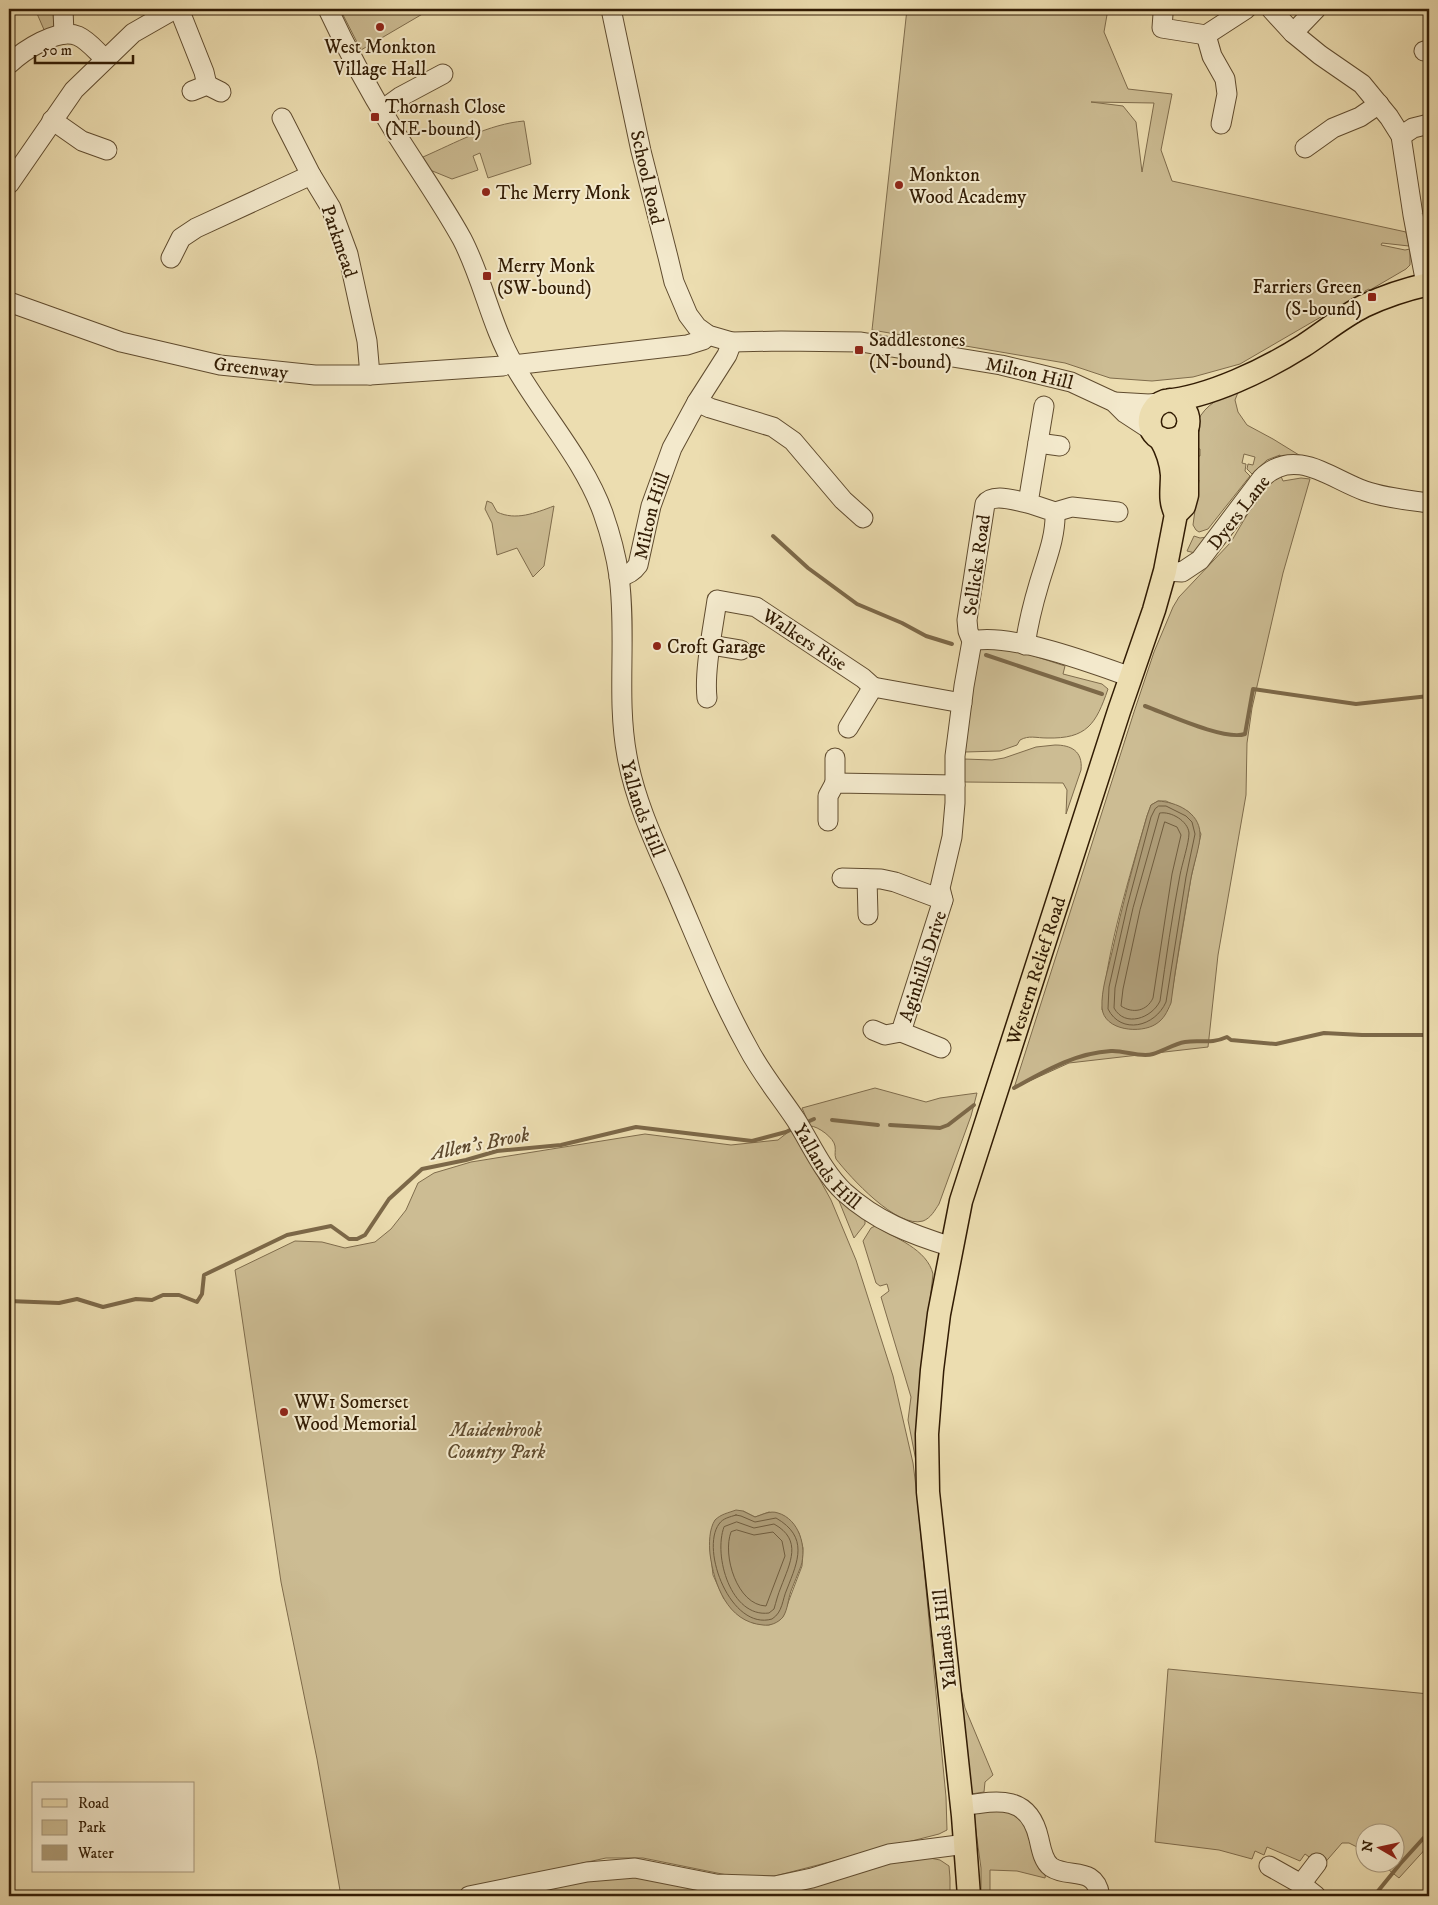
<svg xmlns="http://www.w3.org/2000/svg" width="1438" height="1905" font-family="'IM FELL DW Pica',serif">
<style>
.green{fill:#ccbc93;stroke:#7f6c4c;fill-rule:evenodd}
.water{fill:#ad9b76;stroke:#7c6848}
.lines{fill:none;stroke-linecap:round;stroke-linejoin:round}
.shore{stroke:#705c3d;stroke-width:1}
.stream{stroke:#7c6848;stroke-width:4}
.minor-casing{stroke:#604c2f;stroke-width:21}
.major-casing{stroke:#321c04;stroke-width:25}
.minor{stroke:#f3e9cc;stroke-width:19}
.major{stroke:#ecddb0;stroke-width:22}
.poi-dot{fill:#8f2418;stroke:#f3e9cc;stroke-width:2}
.labels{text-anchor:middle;stroke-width:4;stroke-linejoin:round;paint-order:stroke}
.poi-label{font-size:19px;fill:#321c04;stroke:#f3e9cc;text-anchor:start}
.street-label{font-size:19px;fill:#321c04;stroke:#f3e9cc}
.park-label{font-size:19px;font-style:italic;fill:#604c2f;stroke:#f3e9cc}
.water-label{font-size:20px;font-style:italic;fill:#5d482c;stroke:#f3e9cc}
</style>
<rect width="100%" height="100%" fill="#ecddb0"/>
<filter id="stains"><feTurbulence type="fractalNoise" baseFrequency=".004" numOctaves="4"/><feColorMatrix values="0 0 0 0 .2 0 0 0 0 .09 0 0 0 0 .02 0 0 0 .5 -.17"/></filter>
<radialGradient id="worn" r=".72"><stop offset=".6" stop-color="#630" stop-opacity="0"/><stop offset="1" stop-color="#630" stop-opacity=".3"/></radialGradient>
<g class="green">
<polygon points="35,9 53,9 54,30 45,32"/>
<polygon points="340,9 431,9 361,50"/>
<path d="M907,9H1108L1104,32L1128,89L1172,94L1161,150L1172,181L1406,232L1409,246L1382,243L1381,245L1405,250L1410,249V265L1406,269L1370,290L1369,289L1365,291V293L1326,314L1240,364L1193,377L1152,381L1110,378L1065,363L872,330ZM1091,102L1154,103L1142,172L1136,122L1123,106Z"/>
<path d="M524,121L531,164L488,178L480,153L473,156L478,170L452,179L430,170L423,157C455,143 489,124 524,121Z"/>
<path d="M1239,390L1235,400L1238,412L1247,425L1273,439L1299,455L1320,461H1282L1280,455L1267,460L1252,474L1247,469L1248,464L1253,465L1255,457L1244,454L1242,463L1246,464L1245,471L1250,476L1208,529L1199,532L1196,530L1193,525L1199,480L1191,479L1192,456H1200V449L1192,448C1194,439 1195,430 1198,421C1204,405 1224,395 1239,390Z"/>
<path d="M1280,474L1283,481L1301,478L1310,479L1283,573L1252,708L1247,743L1246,795L1218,955L1208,1047L1069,1063L1014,1088L1134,712L1154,652L1173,607L1179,597L1231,542L1267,481ZM1158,801H1166L1189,812L1201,834L1191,878L1172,992L1102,1010C1108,944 1129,879 1147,816L1151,805Z"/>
<path d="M487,501L492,503L497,512C516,521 535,513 554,506L544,566L533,577L517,548L497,555L492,523L485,509Z"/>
<polygon points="1194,536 1200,538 1207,537 1195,553 1187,551"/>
<path d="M989,647L1028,654L1065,666L1063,674L1102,684L1108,689C1096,724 1087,739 1047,738C1036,738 1029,735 1020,740L1017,745L1000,751L965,752L977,655L981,649Z"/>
<path d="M1055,745C1071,745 1083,751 1081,770L1066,814L1067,790L1063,783L964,782V759L992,760L1004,758L1036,747Z"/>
<path d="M875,1088L926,1102L940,1098L977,1093L971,1116L939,1204C935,1210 931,1218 923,1221C897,1229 850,1177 836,1159C834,1154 836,1151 835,1146C834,1138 818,1126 810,1126L802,1108Z"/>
<path d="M792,1129L831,1200L856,1260L893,1376L913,1463L917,1495L946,1797L947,1830L939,1834L775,1876H732L643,1858H606L486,1884L444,1896H341L317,1759L281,1582L235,1270L295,1241L322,1242L345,1248L375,1242L391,1229L406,1210L418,1183L434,1173L471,1162L645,1134L731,1145L778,1140ZM743,1511L755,1517L769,1512L788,1519L799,1533L803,1548L802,1566L783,1616L779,1620L769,1625L753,1623L724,1599L713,1575L710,1548Z"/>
<polygon points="840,1197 865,1218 865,1224 854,1238 839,1201"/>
<path d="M875,1226C895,1238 927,1249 933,1274L922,1371L917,1466L908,1420L911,1397L881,1297L889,1291L887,1284L880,1286L876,1283L863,1241L871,1228Z"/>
<polygon points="1168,1669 1429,1694 1429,1845 1399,1878 1380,1863 1396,1862 1396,1832 1366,1832 1365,1851 1349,1843 1342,1843 1322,1866 1305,1854 1300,1861 1267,1847 1264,1855 1255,1851 1252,1859 1219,1850 1155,1842"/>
<polygon points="959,1680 965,1708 993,1775 985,1782 984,1792 971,1794"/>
<polygon points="1001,1805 1023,1815 1046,1872 1045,1878 1017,1871 990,1870 990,1896 981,1896 981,1868 974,1817 975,1813"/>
<polygon points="925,1857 940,1860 949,1866 950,1878 950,1896 492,1896 629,1873 701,1888 722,1895 769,1893 907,1859"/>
</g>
<g class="water">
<path d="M1158,801C1176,802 1199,812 1200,833C1201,843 1193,866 1191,878C1184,919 1176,962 1171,1003C1167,1012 1164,1019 1156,1024C1141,1034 1104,1031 1102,1008C1101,990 1108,970 1112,952C1122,906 1134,861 1147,816L1151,805Z"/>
<path d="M736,1510L743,1511L755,1517C762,1515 770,1510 778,1513C799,1519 807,1547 801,1566C798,1574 794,1583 791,1591C788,1599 788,1609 783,1617C778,1623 770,1626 763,1625C727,1622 714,1584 710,1554C709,1544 709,1529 715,1520C721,1514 728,1513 736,1510Z"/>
</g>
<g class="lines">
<g class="shore">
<path d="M1159,806H1166L1186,816L1192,822L1195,834L1186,877L1166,1002C1155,1027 1121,1035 1108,1009L1109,987L1127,907L1151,817L1155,809Z"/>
<path d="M1160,813C1171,811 1188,821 1189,833C1189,843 1182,864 1180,875C1172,916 1166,959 1160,1001C1152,1018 1125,1028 1114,1008L1115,988L1133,908Z"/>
<path d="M1165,822L1177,827L1181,835L1172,874L1153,998C1147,1011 1133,1014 1121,1006L1123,989L1140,910Z"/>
<path d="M736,1515L741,1516L755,1522L776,1518C809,1537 798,1561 787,1589C782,1600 783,1612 772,1619C731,1631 700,1550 719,1524C723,1518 730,1517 736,1515Z"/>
<path d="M737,1522L754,1528L774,1524C803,1540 790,1563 781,1587C778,1594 776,1602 774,1609L769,1613C731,1618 713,1556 724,1527Z"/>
<path d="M737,1530L754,1535L773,1532L782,1541L785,1556L766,1606C737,1605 722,1555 731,1532Z"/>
</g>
<g class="stream">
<polyline points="773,536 808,568 857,604 902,623 926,636 952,644"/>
<polyline points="986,655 1102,694"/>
<path d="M1145,706C1167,714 1225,741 1245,734L1253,689L1356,704L1429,696"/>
<path d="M1014,1088C1045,1071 1075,1053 1111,1051C1124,1050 1140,1058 1153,1054C1164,1051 1173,1044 1185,1042C1202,1039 1209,1045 1227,1037L1231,1040L1276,1044L1324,1033L1362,1035H1429"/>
<polyline points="832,1120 878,1125"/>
<polyline points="805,1123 814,1119"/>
<polyline points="890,1125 940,1128 948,1125 974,1105"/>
<polyline points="9,1301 59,1303 77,1299 103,1307 136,1299 152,1300 163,1295 179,1295 197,1302 202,1294 204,1275 287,1235 331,1226 349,1239 357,1239 365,1235 389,1199 422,1169 466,1160 497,1151 561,1145 636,1127 752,1141 786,1132 794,1128"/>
<polyline points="1374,1896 1400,1864 1429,1832"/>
</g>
<defs>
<g id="minor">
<polyline points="63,9 64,34"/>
<polyline points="179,9 204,72 207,85"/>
<path id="s1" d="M328,9C347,50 369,90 393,129C416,166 441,201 462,239C483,279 491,326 514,365C542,414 584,460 603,513C610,533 616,555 619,576C627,636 616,697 627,756C635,801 655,843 673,884C697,939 719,996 748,1048C761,1073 780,1096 796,1120C811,1144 823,1172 844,1192C876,1221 910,1234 952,1247"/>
<path id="s2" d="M611,9L641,151L668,257L674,282L688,315L697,327L708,335L732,342L781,341L861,342L1001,365L1071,382L1114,402L1125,413L1151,430"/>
<polyline points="1271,9 1293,33 1320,55 1362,84 1389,117 1401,136 1413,215 1426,284"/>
<polyline points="1163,14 1162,28 1206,35 1246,9"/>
<polyline points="1293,33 1316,9"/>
<polyline points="1206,35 1212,56 1225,79 1227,94 1221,124"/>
<polyline points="1424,51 1429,50"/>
<path d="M9,64C23,51 58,27 78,36C89,41 96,51 105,59"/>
<polyline points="192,91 207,85 221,92"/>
<polyline points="382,110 400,97 443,74"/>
<polyline points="282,118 311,175 331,208 348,254 367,341 370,375"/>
<polyline points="52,120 82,141 107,150"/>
<polyline points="1401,136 1413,128 1429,124"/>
<polyline points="1305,148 1333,128 1360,117 1379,104"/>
<polyline points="9,184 74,90 133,33 175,9"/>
<polyline points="171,258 181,238 196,228 311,175"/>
<polyline points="9,302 121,342 220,365 315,375 370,375 503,366"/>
<polyline points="513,365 687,345 703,340 708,335"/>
<polyline points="697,402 710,408 773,427 793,441 843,500 863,518"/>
<polyline points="1114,402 1149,404 1159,403"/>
<polyline points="1038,443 1060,446"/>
<polyline points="1055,512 1072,507 1118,512"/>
<path d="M1165,571L1182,572L1200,560L1262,478C1295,446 1331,479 1365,491C1385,498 1408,500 1429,503"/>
<path id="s3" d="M619,577C628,575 633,572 638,565L651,506L672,448L697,402L727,355L732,342"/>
<path d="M972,641C1009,632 1094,664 1131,677"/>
<polyline points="711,645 741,650"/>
<path d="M1025,645C1028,625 1033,604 1039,584C1046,560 1056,537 1055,512L1028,503L1044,406"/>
<path d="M707,698C704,671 713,628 717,600L756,607L863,678L873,687"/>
<polyline points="848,728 873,687 962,703"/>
<polyline points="835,783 835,758"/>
<polyline points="828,821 828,796 835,783 955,785"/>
<polyline points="842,878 881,879 895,882 943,900"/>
<polyline points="867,879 868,915"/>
<path d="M873,1030L885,1035L901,1032L943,900L940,888L952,837L955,803V756L964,686L972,641L968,631L967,620L985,504C993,492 1016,501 1028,503"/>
<polyline points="901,1032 941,1048"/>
<path d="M962,1806C998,1800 1029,1794 1039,1839C1041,1848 1043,1861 1051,1867C1069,1879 1095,1865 1100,1896"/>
<polyline points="1269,1866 1301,1884 1316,1896"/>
<polyline points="1301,1884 1317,1863"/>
<polyline points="469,1896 587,1872 635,1868 716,1884 775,1886 812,1878 889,1854 966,1844"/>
</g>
<g id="major">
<path d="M1170,400C1194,405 1195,438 1170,440C1146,442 1142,409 1165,401C1209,397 1265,370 1303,346C1323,333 1342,317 1364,306C1385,296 1407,289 1429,284"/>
<path d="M1160,438C1167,450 1171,461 1172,475C1172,490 1169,501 1176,514"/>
<path id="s4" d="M969,1896L963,1816L928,1492L927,1434L932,1370L939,1314L961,1201L1119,711L1154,610L1165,571L1176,514L1184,506L1187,495V428"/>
</g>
</defs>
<use href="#minor" class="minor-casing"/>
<use href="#major" class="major-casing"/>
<use href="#minor" class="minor"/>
<use href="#major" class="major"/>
</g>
<g class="poi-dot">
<circle cx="380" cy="27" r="5"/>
<rect x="370" y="112" width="10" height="10" rx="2.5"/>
<circle cx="899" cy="185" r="5"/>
<circle cx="486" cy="192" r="5"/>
<rect x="482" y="271" width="10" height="10" rx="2.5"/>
<rect x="1367" y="292" width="10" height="10" rx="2.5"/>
<rect x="854" y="345" width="10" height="10" rx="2.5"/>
<circle cx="657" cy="646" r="5"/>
<circle cx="284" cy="1412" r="5"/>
</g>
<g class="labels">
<g class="poi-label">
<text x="380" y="53" text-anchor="middle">West Monkton<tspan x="380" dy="22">Village Hall</tspan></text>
<text x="385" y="113">Thornash Close<tspan x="385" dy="22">(NE-bound)</tspan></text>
<text x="909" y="181">Monkton<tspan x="909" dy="22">Wood Academy</tspan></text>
<text x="496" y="199">The Merry Monk</text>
<text x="497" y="272">Merry Monk<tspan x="497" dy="22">(SW-bound)</tspan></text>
<text x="1362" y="293" text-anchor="end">Farriers Green<tspan x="1362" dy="22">(S-bound)</tspan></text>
<text x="869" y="346">Saddlestones<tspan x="869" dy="22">(N-bound)</tspan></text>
<text x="667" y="653">Croft Garage</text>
<text x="294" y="1408">WW1 Somerset<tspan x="294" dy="22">Wood Memorial</tspan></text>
</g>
<g class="street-label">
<text transform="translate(648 177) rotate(77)" y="7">School Road</text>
<text transform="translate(340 241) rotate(71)" y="7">Parkmead</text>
<text transform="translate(251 367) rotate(7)" y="7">Greenway</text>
<text dy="7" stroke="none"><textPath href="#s2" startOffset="670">Milton Hill</textPath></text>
<text transform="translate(1238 512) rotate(-52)" y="7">Dyers Lane</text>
<text dy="7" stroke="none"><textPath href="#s3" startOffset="74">Milton Hill</textPath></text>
<text transform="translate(976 565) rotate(-82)" y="7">Sellicks Road</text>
<text transform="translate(805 639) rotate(33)" y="7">Walkers Rise</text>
<text dy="7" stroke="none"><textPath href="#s1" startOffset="876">Yallands Hill</textPath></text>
<text transform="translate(922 966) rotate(-72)" y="7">Aginhills Drive</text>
<text dy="7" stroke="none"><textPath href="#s4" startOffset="942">Western Relief Road</textPath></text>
<text dy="7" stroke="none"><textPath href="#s1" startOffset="1281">Yallands Hill</textPath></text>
<text transform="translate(944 1639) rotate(-96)" y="7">Yallands Hill</text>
</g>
<g class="park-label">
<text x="496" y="1436">Maidenbrook<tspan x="496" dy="22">Country Park</tspan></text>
</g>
<g class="water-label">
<text transform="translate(480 1143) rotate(-11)" y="7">Allen's Brook</text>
</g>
</g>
<rect width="1438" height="1905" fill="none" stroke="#ecddb0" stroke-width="30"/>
<rect x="10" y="10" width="1418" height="1885" fill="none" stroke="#321c04" stroke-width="2.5"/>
<rect x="15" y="15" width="1408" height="1875" fill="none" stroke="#321c04"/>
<rect x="32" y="1782" width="162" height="90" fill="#f3e9cc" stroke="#a6977c"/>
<rect x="42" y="1799" width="25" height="8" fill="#ecddb0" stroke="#a6977c"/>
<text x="78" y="1808" font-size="15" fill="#321c04">Road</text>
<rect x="42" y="1820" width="25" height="15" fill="#ccbc93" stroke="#a6977c"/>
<text x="78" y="1832" font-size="15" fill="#321c04">Park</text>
<rect x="42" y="1845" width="25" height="15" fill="#ad9b76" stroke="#a6977c"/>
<text x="78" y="1858" font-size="15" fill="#321c04">Water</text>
<g transform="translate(1380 1848) rotate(279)"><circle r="24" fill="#f3e9cc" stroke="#a6977c"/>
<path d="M0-4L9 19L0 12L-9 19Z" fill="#8f2418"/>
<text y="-8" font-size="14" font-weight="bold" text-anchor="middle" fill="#321c04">N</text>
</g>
<path d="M35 55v8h98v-8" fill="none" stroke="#321c04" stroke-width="2.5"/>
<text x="42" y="55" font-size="15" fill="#321c04" stroke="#f3e9cc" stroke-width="4" paint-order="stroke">50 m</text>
<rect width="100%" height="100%" filter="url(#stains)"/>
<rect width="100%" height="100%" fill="url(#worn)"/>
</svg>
